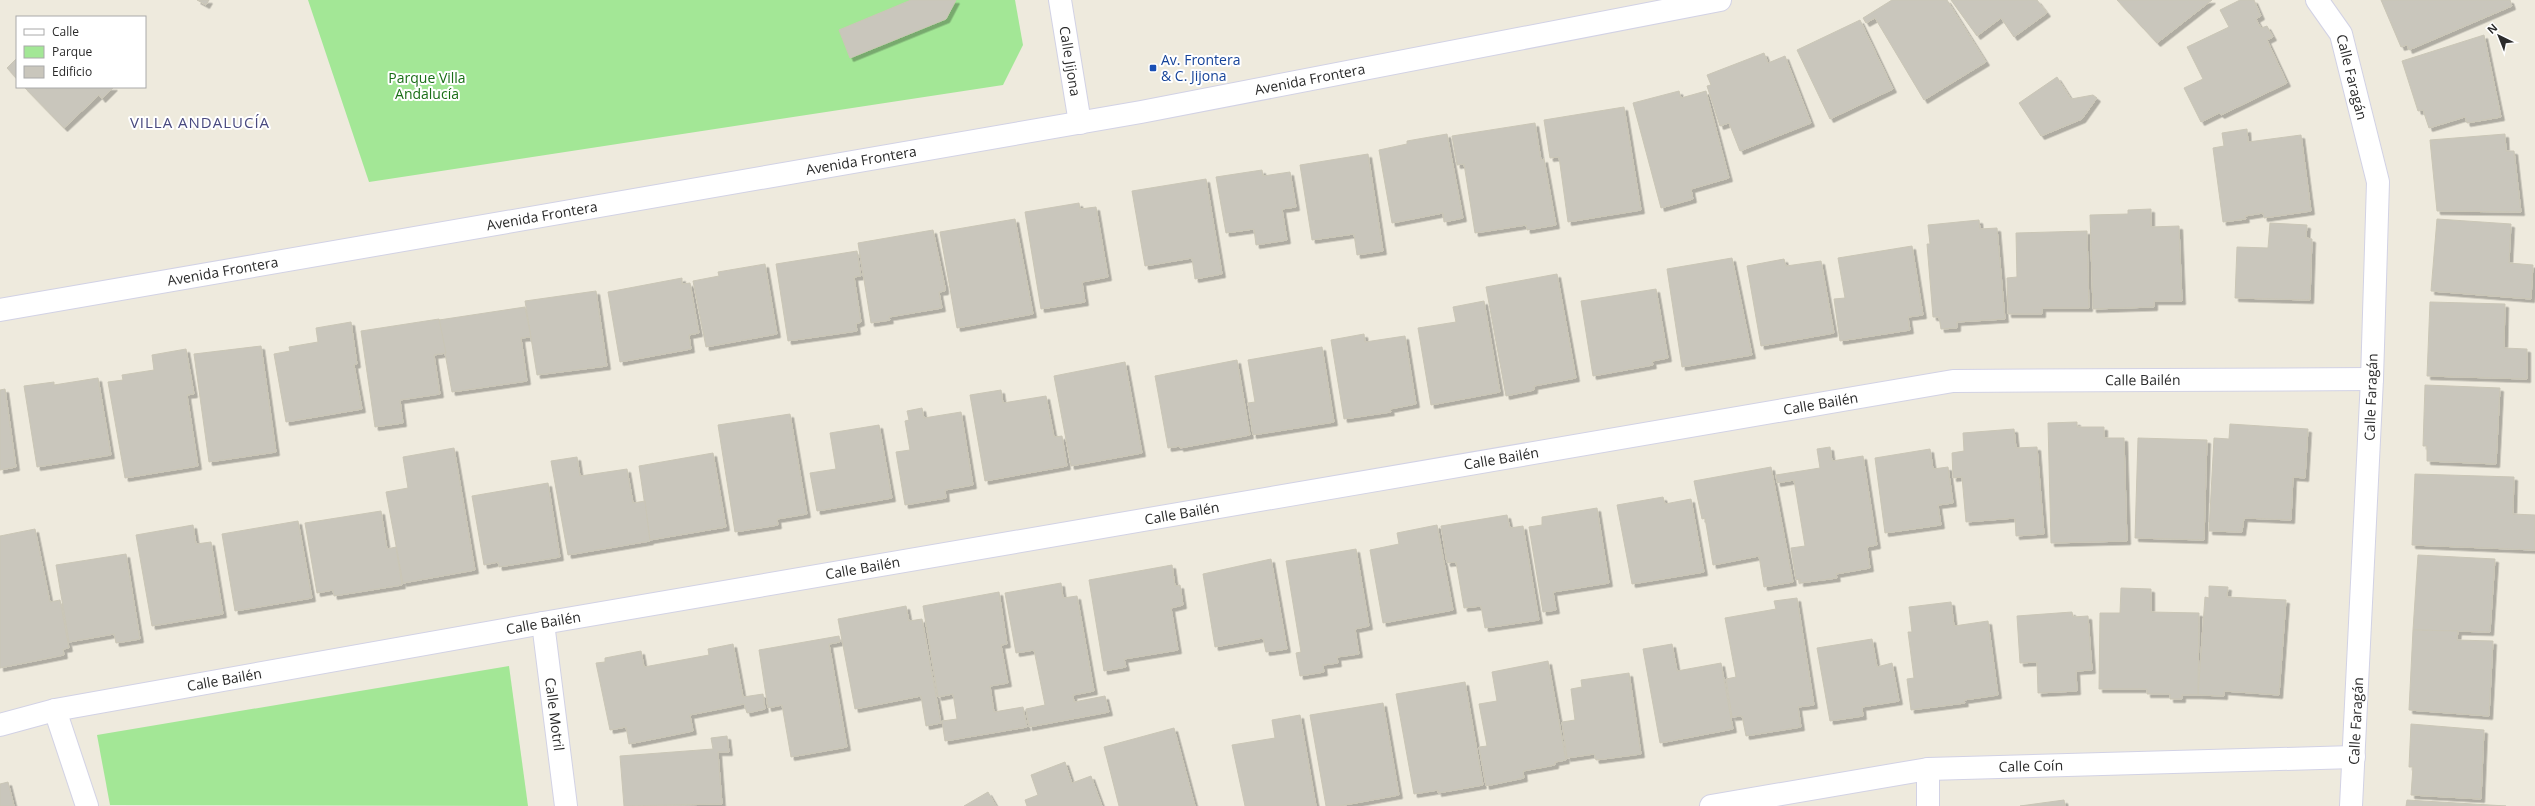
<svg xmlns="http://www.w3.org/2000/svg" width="2535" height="806" font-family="'Open Sans',sans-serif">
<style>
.green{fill:#a3e796}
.building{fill:#c9c6bc;stroke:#cac6b6;filter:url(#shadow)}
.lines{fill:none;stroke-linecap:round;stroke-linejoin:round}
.minor-casing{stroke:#d2d2e5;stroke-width:24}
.minor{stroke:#fff;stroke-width:22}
.transit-dot{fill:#1a4fb4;stroke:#fff;stroke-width:1.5}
.labels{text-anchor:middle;stroke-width:4;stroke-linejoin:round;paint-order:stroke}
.transit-label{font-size:14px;fill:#164399;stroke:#fff;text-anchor:start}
.street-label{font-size:14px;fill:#2b2b2b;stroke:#fff}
.park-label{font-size:14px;fill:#196e16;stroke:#fff}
.neighbourhood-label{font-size:15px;letter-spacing:1px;fill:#49497f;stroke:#fff}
</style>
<defs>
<filter id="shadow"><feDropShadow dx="3.5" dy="3.5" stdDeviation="0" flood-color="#0004"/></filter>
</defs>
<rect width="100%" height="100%" fill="#eeeadd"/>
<g class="green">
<polygon points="308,0 1015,0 1023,45 1003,85 369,182"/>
<polygon points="509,666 528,806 110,805 97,735"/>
</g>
<g class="building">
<polygon points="197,0 209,0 206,5"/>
<polygon points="911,0 956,0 946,19 850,58 839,30"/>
<polygon points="1892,0 1947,0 1986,62 1924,100 1875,18 1866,23 1863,18"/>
<polygon points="1951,0 2037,0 2047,13 2014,37 2001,18 1977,36"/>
<polygon points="2117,0 2212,0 2157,43"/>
<polygon points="2240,0 2254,0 2261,16 2256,19 2261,28 2267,26 2273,37 2267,40 2287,83 2221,115 2219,113 2201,122 2184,88 2203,79 2187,47 2229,27 2220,10"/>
<polygon points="2381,0 2510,0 2512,6 2409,50 2407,45 2401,47"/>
<polygon points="1860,20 1893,89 1830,119 1797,50"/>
<polygon points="2484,35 2501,117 2467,123 2465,117 2429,128 2423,110 2418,111 2402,61"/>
<polygon points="1764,53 1768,63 1785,56 1811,123 1740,151 1729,123 1720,126 1707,86 1711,85 1707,75"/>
<polygon points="17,58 17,79 7,68"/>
<polygon points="2057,77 2071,99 2093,95 2097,98 2082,119 2041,136 2019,103"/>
<polygon points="24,87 114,87 102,99 99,95 64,128"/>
<polygon points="1679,91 1681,98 1706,91 1729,178 1691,189 1693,199 1661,208 1633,103"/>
<polygon points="1624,107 1641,210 1568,222 1559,157 1550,158 1544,120"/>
<polygon points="1535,123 1541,160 1544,159 1556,225 1527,230 1526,225 1475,233 1464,164 1457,165 1452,136"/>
<polygon points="2247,129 2248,142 2301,135 2311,211 2264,218 2263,213 2245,216 2246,219 2223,222 2213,148 2224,146 2222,133"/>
<polygon points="1447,134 1463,218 1444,222 1443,213 1392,223 1379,150 1407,144 1407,141"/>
<polygon points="2505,134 2506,151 2514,151 2521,212 2437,211 2430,140"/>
<polygon points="1368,154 1383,251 1357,255 1354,234 1312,240 1300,165"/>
<polygon points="1262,170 1263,176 1290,172 1296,207 1282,209 1287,240 1256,245 1254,229 1226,233 1216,177"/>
<polygon points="1206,179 1222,274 1195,279 1192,258 1145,266 1132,191"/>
<polygon points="1079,203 1080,209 1096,207 1108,277 1082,282 1085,302 1041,309 1025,212"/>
<polygon points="2151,209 2151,227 2179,226 2182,301 2154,301 2154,307 2093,309 2090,215 2128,214 2128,210"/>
<polygon points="1015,219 1033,314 957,328 940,232"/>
<polygon points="2437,219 2511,224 2509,263 2533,265 2531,299 2431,291"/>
<polygon points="1979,220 1980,229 1997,228 2005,319 1957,322 1957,328 1941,329 1939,317 1933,317 1927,244 1930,244 1928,225"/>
<polygon points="2270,223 2307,225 2306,238 2312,239 2310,300 2235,298 2237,247 2268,248"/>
<polygon points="933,230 945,287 945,291 939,292 942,308 889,317 890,320 871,323 858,243"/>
<polygon points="2087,231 2089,308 2042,308 2042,314 2008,314 2007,278 2017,277 2016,233"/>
<polygon points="1912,246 1923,315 1908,317 1910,330 1840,341 1834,299 1845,298 1838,258"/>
<polygon points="857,251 861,276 854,277 861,322 856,324 857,331 788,341 776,264"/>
<polygon points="1732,258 1752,355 1682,367 1667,269"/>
<polygon points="1784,259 1786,266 1821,261 1834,333 1761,346 1747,266"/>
<polygon points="765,264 777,334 706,347 693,281 719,276 718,272"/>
<polygon points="1557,274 1576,378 1534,386 1534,390 1506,396 1486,287"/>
<polygon points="682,278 682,284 690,283 699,333 689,335 691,349 620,362 608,292"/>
<polygon points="1656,289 1668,358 1652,361 1653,365 1593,376 1581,301"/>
<polygon points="596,291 607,366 537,375 525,301"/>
<polygon points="1484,301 1500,392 1431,405 1418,328 1456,322 1453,307"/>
<polygon points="2430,302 2505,304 2504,348 2527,349 2527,379 2427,376"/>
<polygon points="525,307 531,337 521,338 527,381 452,392 439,320"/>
<polygon points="439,319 446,353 434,355 440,394 400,400 403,423 375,427 361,331"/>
<polygon points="351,322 357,364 354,365 362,409 286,422 274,354 290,351 289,347 318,342 316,328"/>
<polygon points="1364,334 1365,342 1405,336 1416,404 1390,409 1391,412 1344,419 1331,340"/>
<polygon points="261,346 276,452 209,462 194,354"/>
<polygon points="1322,347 1334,422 1253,435 1248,403 1255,402 1248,360"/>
<polygon points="186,349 194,394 187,395 198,466 125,478 108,382 123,380 122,375 154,370 152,355"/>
<polygon points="1237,360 1250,435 1180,448 1180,446 1168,448 1155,376"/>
<polygon points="1125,362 1142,453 1071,466 1054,376"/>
<polygon points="98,378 111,455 37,467 24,386 54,382 54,385"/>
<polygon points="2425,385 2500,388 2496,464 2427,461 2427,446 2423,446"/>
<polygon points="5,389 16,467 0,470 0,390"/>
<polygon points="1001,390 1003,403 1046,396 1054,437 1062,436 1067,466 985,481 970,395"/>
<polygon points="922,408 924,418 961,412 973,485 945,490 946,498 905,505 896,452 910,450 905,421 909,420 907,411"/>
<polygon points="790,414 807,514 777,519 778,525 735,532 718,425"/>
<polygon points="2077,422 2077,427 2104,427 2104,438 2124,438 2127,541 2051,543 2048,423"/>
<polygon points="2230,424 2308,429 2305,478 2293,477 2291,520 2244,518 2242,532 2209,531 2214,438 2229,439"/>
<polygon points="879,425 892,498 817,511 810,473 836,469 830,433"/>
<polygon points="2014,429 2016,448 2037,447 2044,534 2016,536 2015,518 1966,522 1962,477 1953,478 1952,453 1964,451 1963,433"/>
<polygon points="2138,438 2207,440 2204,540 2135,538"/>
<polygon points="1830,447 1832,461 1863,456 1877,545 1867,547 1870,568 1836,574 1837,578 1800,583 1800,579 1796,580 1791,548 1805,546 1794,480 1777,483 1776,475 1820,468 1817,449"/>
<polygon points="454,448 475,570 403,583 386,492 408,488 403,457"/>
<polygon points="1930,449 1933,469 1948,467 1953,503 1938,505 1941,525 1885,533 1875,458"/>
<polygon points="713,453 726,527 650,540 639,466"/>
<polygon points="577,457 580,476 627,469 633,503 645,501 650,541 568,555 551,461"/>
<polygon points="1771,467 1793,582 1764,587 1759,556 1713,565 1705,518 1702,519 1694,481"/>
<polygon points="2415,474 2514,477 2513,514 2535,515 2535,550 2412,545"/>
<polygon points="548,483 560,557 499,567 498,562 484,565 472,496"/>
<polygon points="1663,497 1665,504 1691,499 1704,572 1632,584 1617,505"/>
<polygon points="1597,508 1609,583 1553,592 1556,610 1543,612 1529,527 1542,525 1542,517"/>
<polygon points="381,511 387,549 396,547 402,585 334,596 333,590 317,593 305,523"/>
<polygon points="1507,515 1510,528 1523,526 1539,620 1485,628 1481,606 1464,608 1456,562 1447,563 1441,526"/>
<polygon points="298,521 312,598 235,611 222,534"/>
<polygon points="193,525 196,544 211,542 223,614 152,626 136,535"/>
<polygon points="1437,525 1453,610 1383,623 1370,550 1399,544 1397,533"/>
<polygon points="35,529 50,602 60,600 69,648 63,649 64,655 0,668 0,536"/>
<polygon points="1356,549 1369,626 1355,629 1359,654 1337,657 1338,663 1323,665 1324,672 1300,676 1296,653 1301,652 1286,561"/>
<polygon points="126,554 140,639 116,643 114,634 69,642 56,565"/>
<polygon points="2418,555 2495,559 2490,632 2413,630"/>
<polygon points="1271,559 1287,649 1266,652 1263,638 1215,647 1203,574"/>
<polygon points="1172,565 1175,586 1180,585 1183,605 1171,608 1178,650 1124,659 1126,667 1104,671 1089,580"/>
<polygon points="1061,583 1063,598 1077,596 1094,691 1073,695 1074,702 1105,696 1109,712 1029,727 1026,709 1045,705 1034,650 1016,653 1005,593"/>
<polygon points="2209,586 2228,587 2227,597 2286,600 2279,695 2224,691 2224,696 2198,695 2205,597 2209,598"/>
<polygon points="2121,588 2151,589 2151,612 2199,613 2198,695 2182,695 2182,699 2170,699 2170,694 2147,694 2147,689 2099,689 2100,613 2120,613"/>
<polygon points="999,592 1007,644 1001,645 1008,683 990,686 994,712 1023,707 1027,727 945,741 942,721 957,719 953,694 938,697 923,606"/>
<polygon points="1797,598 1814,705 1798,707 1801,727 1746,736 1742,716 1732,717 1726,679 1736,677 1725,618 1776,609 1774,601"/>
<polygon points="1951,602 1954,626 1988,621 1998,695 1964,700 1965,703 1911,710 1907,679 1914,678 1908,632 1912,632 1909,607"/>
<polygon points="906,606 909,621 922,619 941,723 926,726 921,696 855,709 838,619"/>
<polygon points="2072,612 2073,617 2088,616 2092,670 2076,671 2077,691 2038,693 2037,662 2020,663 2017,616"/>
<polygon points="2413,630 2458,631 2457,640 2493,641 2489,716 2409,710"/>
<polygon points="839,636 840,642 829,644 847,747 791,757 782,705 768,708 759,650"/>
<polygon points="1872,639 1877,667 1892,663 1899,701 1862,707 1863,716 1830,721 1817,648"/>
<polygon points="733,644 743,697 763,694 765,709 747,713 744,704 690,715 693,731 629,744 626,727 610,730 596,663 605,662 605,658 641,651 644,667 709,655 708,649"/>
<polygon points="1672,644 1677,671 1721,663 1733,729 1660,743 1643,649"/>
<polygon points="1548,661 1566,760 1555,762 1555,765 1523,771 1524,778 1486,786 1479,747 1487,746 1479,704 1497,701 1492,672"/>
<polygon points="1629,673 1641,754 1596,760 1594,754 1567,758 1562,722 1575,720 1571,689 1582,687 1581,680"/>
<polygon points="1465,682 1483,785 1438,793 1438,790 1414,794 1396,694"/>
<polygon points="1383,703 1399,795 1339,806 1326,806 1310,715"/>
<polygon points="1300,715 1316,806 1245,806 1232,745 1275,738 1272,720"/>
<polygon points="2411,724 2484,730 2481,799 2411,795 2413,767 2409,767"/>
<polygon points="1174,728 1195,806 1119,806 1104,747"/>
<polygon points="727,736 729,752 718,752 722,804 624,806 620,756 713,749 711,738"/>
<polygon points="1065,762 1072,783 1091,776 1102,806 1027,806 1025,800 1038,795 1031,775"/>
<polygon points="8,782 14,806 0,806 0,784"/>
<polygon points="988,792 996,806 964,806"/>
<polygon points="2064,800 2065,806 2020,806"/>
<polygon points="2407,800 2506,806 2406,806"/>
</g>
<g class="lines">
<defs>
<g id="minor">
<path id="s1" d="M1060,0L1080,123"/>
<path id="s2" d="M2317,0L2341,34L2378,182L2372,379L2351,806"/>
<path id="s3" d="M0,310L1141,112L1720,0"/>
<path id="s4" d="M543,623L566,806"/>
<polyline points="55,710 87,806"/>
<path id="s5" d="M0,725L55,710L543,623L1953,381L2372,379"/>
<path id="s6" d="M1711,806L1928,769L2354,757"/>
<polyline points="1928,806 1928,769"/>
</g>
</defs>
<use href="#minor" class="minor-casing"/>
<use href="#minor" class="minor"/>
</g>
<rect class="transit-dot" x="1149" y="64" width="8" height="8" rx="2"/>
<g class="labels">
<g class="transit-label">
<text x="1161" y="65">Av. Frontera<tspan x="1161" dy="16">&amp; C. Jijona</tspan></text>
</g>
<g class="street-label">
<text dy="5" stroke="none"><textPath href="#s1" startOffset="62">Calle Jijona</textPath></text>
<text dy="5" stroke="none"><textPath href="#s2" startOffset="86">Calle Faragán</textPath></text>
<text dy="5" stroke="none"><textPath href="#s3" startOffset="1330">Avenida Frontera</textPath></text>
<text dy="5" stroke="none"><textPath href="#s3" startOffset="874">Avenida Frontera</textPath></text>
<text dy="5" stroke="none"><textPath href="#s3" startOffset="550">Avenida Frontera</textPath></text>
<text dy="5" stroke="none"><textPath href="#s3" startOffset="226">Avenida Frontera</textPath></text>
<text dy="5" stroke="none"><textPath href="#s5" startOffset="2173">Calle Bailén</textPath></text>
<text transform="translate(2371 397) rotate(-88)" y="5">Calle Faragán</text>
<text dy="5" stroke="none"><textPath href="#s5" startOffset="1849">Calle Bailén</textPath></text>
<text dy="5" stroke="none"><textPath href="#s5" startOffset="1525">Calle Bailén</textPath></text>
<text dy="5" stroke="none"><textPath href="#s5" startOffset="1201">Calle Bailén</textPath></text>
<text dy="5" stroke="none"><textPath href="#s5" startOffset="877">Calle Bailén</textPath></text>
<text dy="5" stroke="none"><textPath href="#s5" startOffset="553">Calle Bailén</textPath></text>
<text dy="5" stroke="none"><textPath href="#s5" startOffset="229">Calle Bailén</textPath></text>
<text dy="5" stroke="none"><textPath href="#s4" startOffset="92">Calle Motril</textPath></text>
<text transform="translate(2356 721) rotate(-87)" y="5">Calle Faragán</text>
<text dy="5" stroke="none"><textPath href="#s6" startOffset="323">Calle Coín</textPath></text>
</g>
<g class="park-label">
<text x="427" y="83">Parque Villa<tspan x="427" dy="16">Andalucía</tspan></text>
</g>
<g class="neighbourhood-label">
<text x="200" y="128">VILLA ANDALUCÍA</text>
</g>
</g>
<rect x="16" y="16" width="130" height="72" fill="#ffffff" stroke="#aaaaaa"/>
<rect x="24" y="29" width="20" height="6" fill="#ffffff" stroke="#aaaaaa"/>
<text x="52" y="36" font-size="12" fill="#2b2b2b">Calle</text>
<rect x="24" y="46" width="20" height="12" fill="#a3e796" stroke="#aaaaaa"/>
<text x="52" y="56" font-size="12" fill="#2b2b2b">Parque</text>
<rect x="24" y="66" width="20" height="12" fill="#c9c6bc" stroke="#aaaaaa"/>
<text x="52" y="76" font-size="12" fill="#2b2b2b">Edificio</text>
<g transform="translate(2499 36) rotate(317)" stroke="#ffffff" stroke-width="3" paint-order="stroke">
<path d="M0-3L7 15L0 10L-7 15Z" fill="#2b2b2b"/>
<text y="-6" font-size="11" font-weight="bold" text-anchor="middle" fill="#2b2b2b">N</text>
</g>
</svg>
